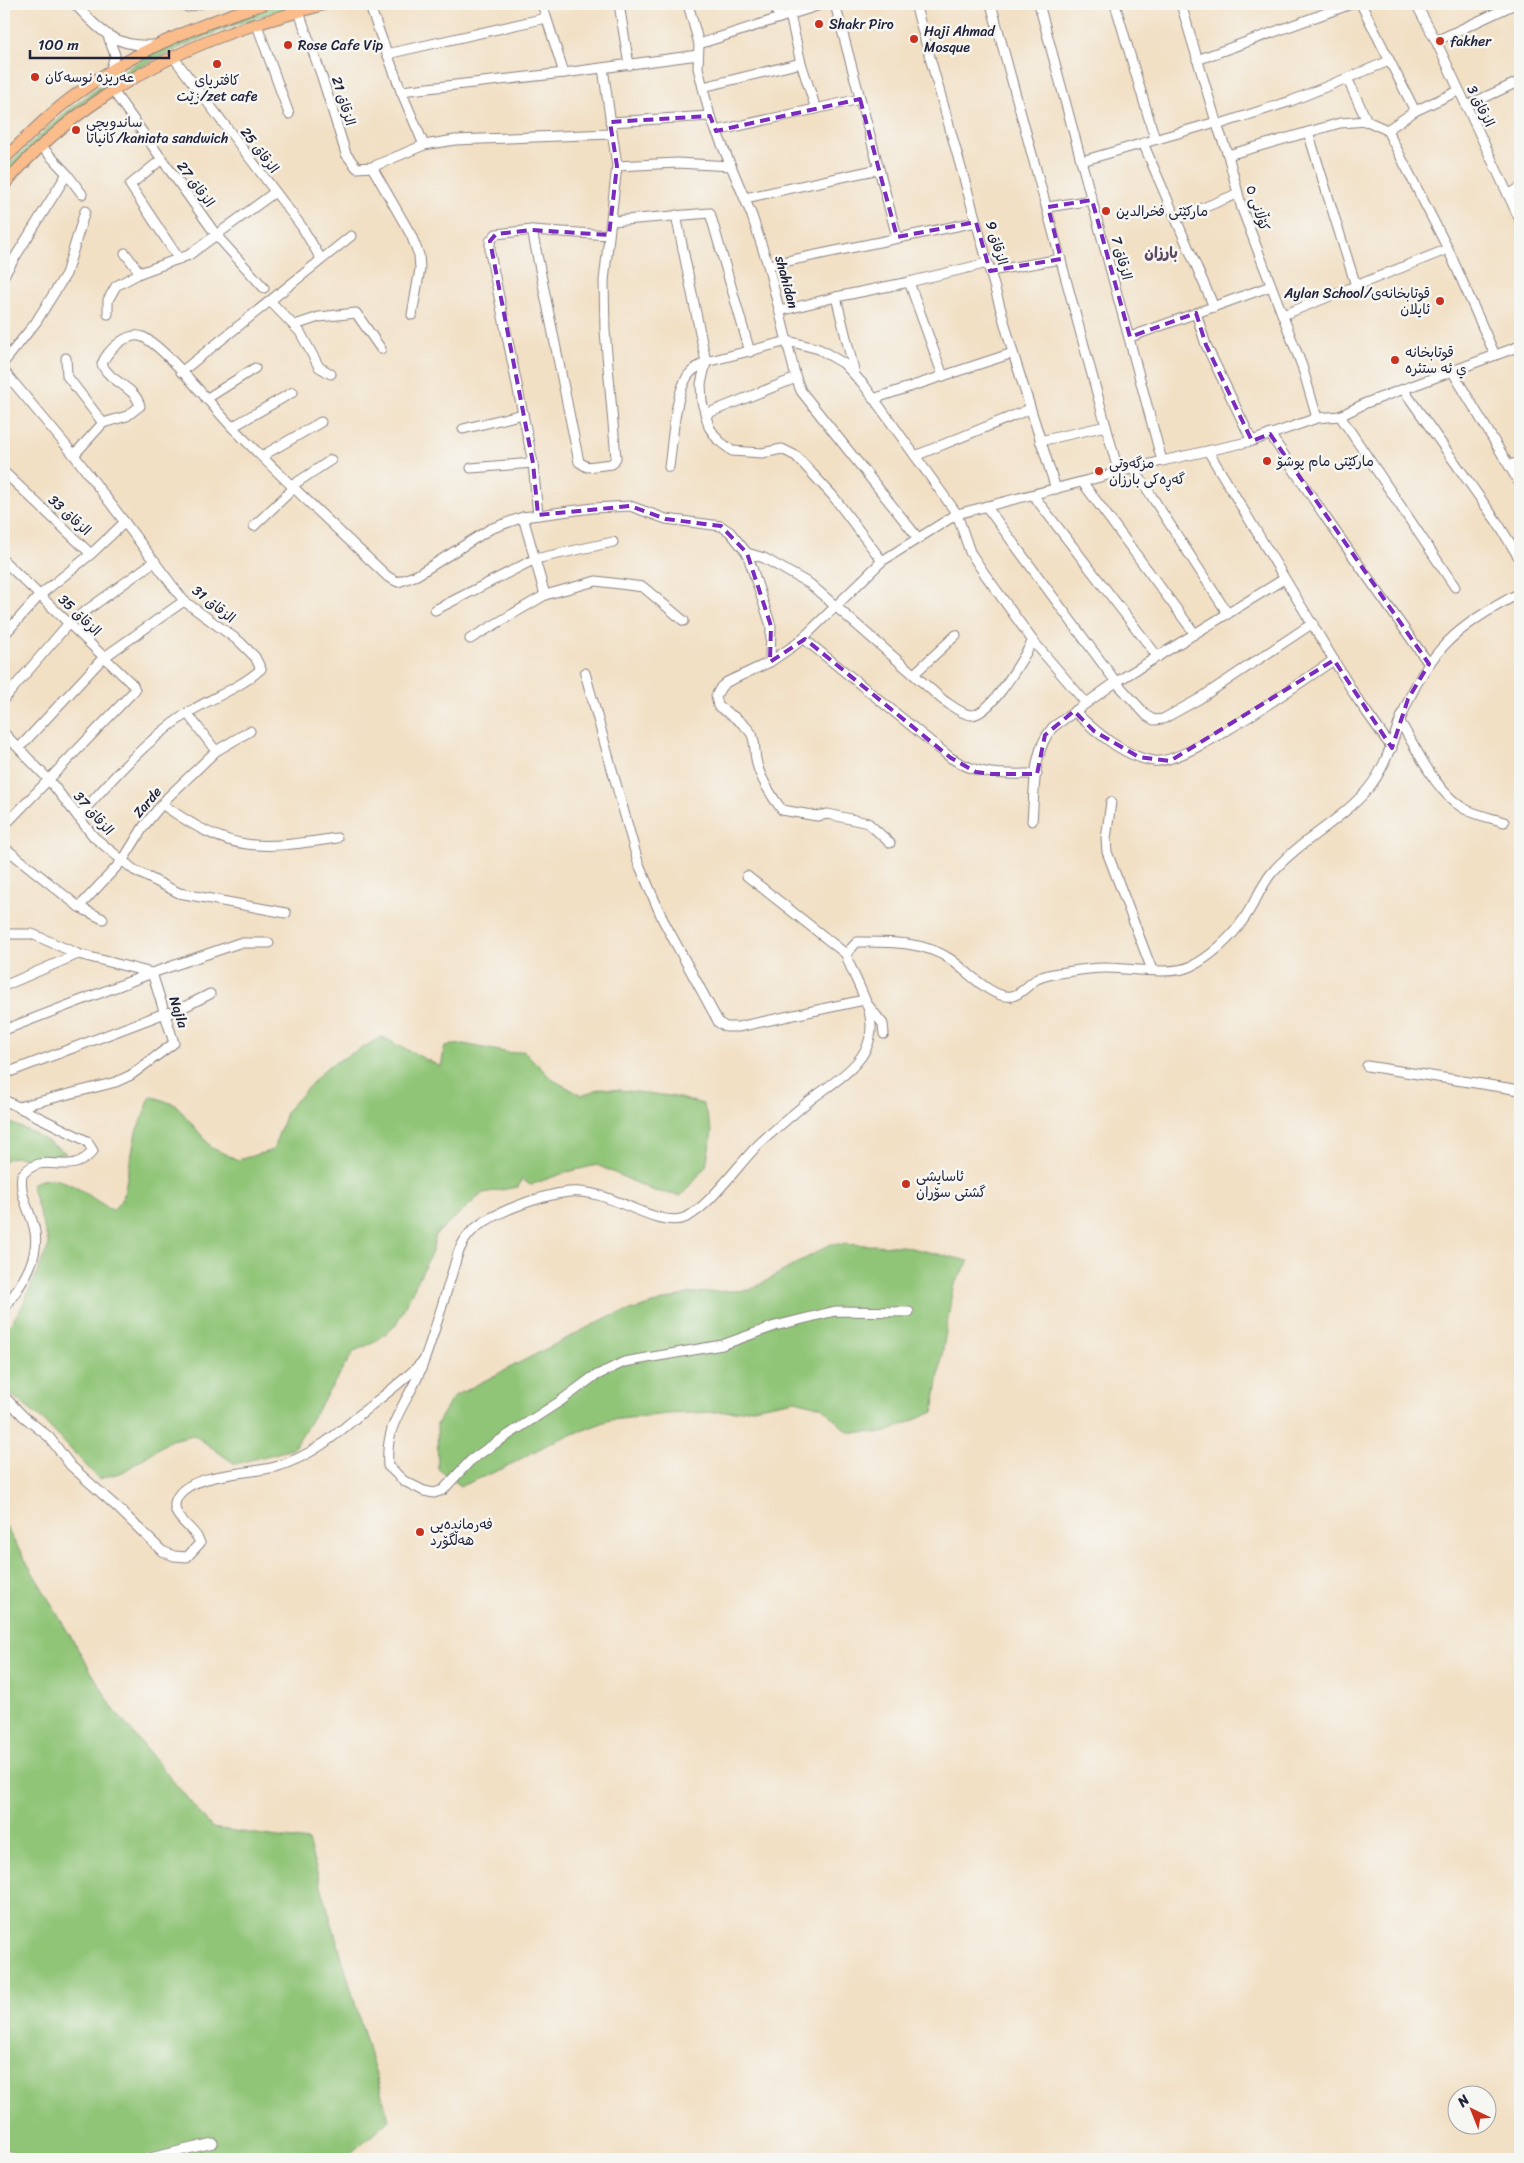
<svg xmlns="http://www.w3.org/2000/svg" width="1524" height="2163" font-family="Sriracha,'Playpen Sans Arabic',sans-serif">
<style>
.green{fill:#90c577;stroke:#597459}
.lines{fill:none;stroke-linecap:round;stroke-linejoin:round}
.minor-casing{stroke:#8a8180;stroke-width:11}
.major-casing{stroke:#8a8180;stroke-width:13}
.minor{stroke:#fff;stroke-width:9}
.major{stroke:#f9bc8a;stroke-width:11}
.marked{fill:none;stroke:#7b2cbf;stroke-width:4;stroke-dasharray:10 6;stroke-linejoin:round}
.poi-dot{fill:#c8321e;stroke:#f6f6f2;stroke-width:2}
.labels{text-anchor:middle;stroke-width:5;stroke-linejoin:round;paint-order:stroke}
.poi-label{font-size:14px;fill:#22223b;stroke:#f6f6f2;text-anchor:start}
.street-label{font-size:14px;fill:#22223b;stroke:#f6f6f2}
.neighbourhood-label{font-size:15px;font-weight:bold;fill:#5e4861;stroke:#f6f6f2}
</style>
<rect width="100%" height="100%" fill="#f6f6f2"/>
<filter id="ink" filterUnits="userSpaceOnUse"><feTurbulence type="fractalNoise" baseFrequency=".02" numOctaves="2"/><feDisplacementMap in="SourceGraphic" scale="10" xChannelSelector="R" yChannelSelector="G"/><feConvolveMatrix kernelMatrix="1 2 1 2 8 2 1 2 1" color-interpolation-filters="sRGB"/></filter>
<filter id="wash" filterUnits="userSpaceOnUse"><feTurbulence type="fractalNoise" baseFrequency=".0096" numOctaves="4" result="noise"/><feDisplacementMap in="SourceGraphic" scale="20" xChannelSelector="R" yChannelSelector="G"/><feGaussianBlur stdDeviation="1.12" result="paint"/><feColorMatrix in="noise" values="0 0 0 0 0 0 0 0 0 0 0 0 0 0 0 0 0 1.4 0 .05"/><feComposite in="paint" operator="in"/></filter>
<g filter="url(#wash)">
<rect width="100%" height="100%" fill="#f2e0c5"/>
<g class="green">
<path d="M280,4H286L287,8C211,31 138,61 75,110C49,131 27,156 4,180V170C51,121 105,77 167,47C203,28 242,16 280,4Z"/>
<path d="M382,1037L441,1067L445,1046L464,1044L509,1053L524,1051L553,1080L581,1095L602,1088L671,1096L703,1104L712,1131L706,1166L681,1196L654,1191L597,1165L567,1172L530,1185L522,1179L518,1187L483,1193L436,1234L432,1252L395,1326L375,1342L354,1351L293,1449L235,1464L194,1435L171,1440L123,1472L99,1479L44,1421L4,1389V1333L22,1307L49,1245L31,1184C62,1167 87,1198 113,1210L123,1198L136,1132L151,1096L176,1105L212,1148L238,1160L273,1150L287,1110L327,1067Z"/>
<path d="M4,1120L34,1133L66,1153C55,1155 45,1158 34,1159C22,1160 15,1153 4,1161Z"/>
<polygon points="831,1244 902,1246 969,1261 953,1287 933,1412 884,1433 848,1432 822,1407 795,1400 737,1411 668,1414 610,1420 552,1442 502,1469 461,1486 438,1469 437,1424 453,1397 606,1318 690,1293 750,1290"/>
<polygon points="4,1524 114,1710 212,1828 308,1841 389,2120 344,2159 4,2159"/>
</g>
</g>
<g filter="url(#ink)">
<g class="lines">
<defs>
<g id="minor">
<path d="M75,4C99,31 117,48 154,45"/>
<polyline points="180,4 188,7 200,4"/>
<polyline points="369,4 401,91 424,145"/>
<polyline points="542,4 564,73"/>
<polyline points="619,4 629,65"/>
<polyline points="688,4 699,44 698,68 710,116 752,216 768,265 796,378 801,391 918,538"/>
<polyline points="775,4 779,18"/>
<polyline points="835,4 879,169"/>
<polyline points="915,4 1013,353 1056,489"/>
<polyline points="991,4 1119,474"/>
<polyline points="1039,4 1162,461"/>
<polyline points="1115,4 1155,139"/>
<polyline points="1181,4 1217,125 1228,155 1242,209 1302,366 1317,418"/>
<polyline points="1361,4 1415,111"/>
<polyline points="1416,4 1436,41 1520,220"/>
<polyline points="299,12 322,77 346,154 357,168 372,167 424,145 455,140 611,134"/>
<polyline points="790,15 801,63 816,109"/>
<polyline points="257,25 289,114"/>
<polyline points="108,36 115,55 110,72"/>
<polyline points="1436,41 1515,4"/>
<polyline points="699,44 823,4"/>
<polyline points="387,54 546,18"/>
<polyline points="174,58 302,227 321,259"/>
<polyline points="1197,60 1351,4"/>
<polyline points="1347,78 1367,121"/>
<polyline points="703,87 801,63"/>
<polyline points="113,91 217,236 264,288"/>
<polyline points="401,91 564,73 698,55"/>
<polyline points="1466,106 1520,81"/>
<polyline points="610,122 710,116"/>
<polyline points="1217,125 1291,101 1389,61"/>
<polyline points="1387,130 1415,111 1458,91"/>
<polyline points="716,131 860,99"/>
<polyline points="1308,132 1356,286"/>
<polyline points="1143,143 1214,307"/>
<polyline points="42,147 67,174"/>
<polyline points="1228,155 1340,123 1367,121 1387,130 1448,249 1495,355"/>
<polyline points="162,159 130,185 179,259"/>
<polyline points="1082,161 1216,122"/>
<polyline points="617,166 677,163 731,166"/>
<polyline points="372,167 411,235 419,255 420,269 412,315"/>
<polyline points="1508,195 1520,188"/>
<polyline points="745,198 879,169 897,237"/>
<polyline points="1048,207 1092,200"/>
<polyline points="676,215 706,362 701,384 702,402 709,427 718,440 732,451 762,453 782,449 796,456 833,496 882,561"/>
<polyline points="1176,219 1237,194"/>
<polyline points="612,221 710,213 750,352"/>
<polyline points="532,230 579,462 587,467 612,464 616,458 605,331 604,281 617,166 603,68"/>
<polyline points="125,253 140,273"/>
<polyline points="768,265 976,222"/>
<polyline points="990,271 1061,259"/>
<polyline points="4,275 67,174 82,194"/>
<polyline points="270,301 300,332 319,367 331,374"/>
<polyline points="780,311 836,297"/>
<polyline points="1196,313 1206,345 1252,441"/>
<polyline points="108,314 108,300 116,286 140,273 189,255 275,192"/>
<polyline points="1283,315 1448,249"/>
<polyline points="295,325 319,317 356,313 381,349"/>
<polyline points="1130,337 1271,286"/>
<polyline points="66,358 67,376 103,423"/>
<polyline points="4,362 36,322 66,274 85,211"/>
<path d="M4,371L74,455L184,601L240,642L255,657L261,669C239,689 210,698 186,714C144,742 111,780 78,817"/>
<polyline points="1452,371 1520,484"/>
<polyline points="181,372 351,236"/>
<polyline points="855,374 836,297 909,282"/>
<polyline points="943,376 909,282 988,263"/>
<polyline points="1403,389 1497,522 1520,559"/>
<polyline points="206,399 255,368"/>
<polyline points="873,399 1013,353"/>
<polyline points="706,414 796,378"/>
<polyline points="1340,416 1455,587"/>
<polyline points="232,427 293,392"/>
<polyline points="463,429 523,414"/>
<polyline points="1270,434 1326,518 1429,664"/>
<polyline points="1040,441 1106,426"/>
<polyline points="1208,451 1356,697 1392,748"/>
<path d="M74,455L103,423L127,416L140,406C135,386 109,382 102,364C107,351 127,331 143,337C166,348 211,405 231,426C282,478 335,527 388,577L398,582L417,575L490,529L523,517L593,508L630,506L666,519L721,526L730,532L747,553L764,558L810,584L943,700C951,705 961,714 971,715C992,715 1023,657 1033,641"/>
<polyline points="262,456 321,422"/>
<polyline points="915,456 1030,409"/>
<polyline points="1509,465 1520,462"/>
<path d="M669,467C673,441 674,399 687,377C691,370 699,366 706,362L788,341L819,349L843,363L864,385L957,514L970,552L984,573L1033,641L1086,703"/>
<polyline points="471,468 533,463"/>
<polyline points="1134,469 1228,614"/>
<polyline points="4,472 91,554 40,595 4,635"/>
<polyline points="1083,483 1195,634"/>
<polyline points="293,485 331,460"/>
<polyline points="1033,495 1158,657"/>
<polyline points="986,506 1116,682 1147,716 1154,720 1163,719 1199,699 1313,623"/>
<polyline points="538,515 533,463 490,253 490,241 496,234 532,230 609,235"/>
<polyline points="523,517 545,595"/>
<polyline points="254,526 295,487"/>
<polyline points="747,553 771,626 770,662"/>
<polyline points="91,554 125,522"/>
<polyline points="4,561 133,685 135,690 4,826"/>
<polyline points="435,610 535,559 613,542"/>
<path d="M803,638L951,758C981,777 1003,774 1037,774"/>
<polyline points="470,639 545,595 596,581 643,587 684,621"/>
<polyline points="585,673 638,862 663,920 719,1023 726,1027 738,1027 864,1000 883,1024 884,1034"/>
<polyline points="914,674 956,635"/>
<polyline points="4,699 69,623 155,561"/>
<path d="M1074,711C1095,731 1124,757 1154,761C1185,766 1303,680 1334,660"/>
<polyline points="187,713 216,751"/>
<path d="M1400,722C1418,750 1434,790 1463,808C1475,815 1492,818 1504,822"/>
<polyline points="4,733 49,780 94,837 134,870 179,893 286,913"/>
<polyline points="19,748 103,658 184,601"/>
<polyline points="1111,802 1106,839 1107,852 1152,970"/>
<path d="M162,804C231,853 257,850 337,838"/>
<path d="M1032,821C1035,791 1032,750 1053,727L1116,682L1284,579"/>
<path d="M890,843L868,823L828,814L817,816L782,810C772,797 758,775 756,759C754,750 756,741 751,733C743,721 729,714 718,706L716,696L721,687L727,682L770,662L799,642L882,561L957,514L1162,461L1252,441L1317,418L1340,416L1366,403L1520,346"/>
<polyline points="4,847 79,907 103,919"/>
<polyline points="747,876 846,954"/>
<polyline points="79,907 123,860 144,826 167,798 216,751 250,731"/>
<polyline points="4,934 32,934 78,954 152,973 174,1043 131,1075 116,1082 18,1107"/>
<polyline points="4,986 78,954"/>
<polyline points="4,1030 152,973 239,943 269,943"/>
<polyline points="1367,1066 1520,1090"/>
<polyline points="4,1074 165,1013 174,1012 210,994"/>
<path d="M4,1100L87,1141L93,1151C68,1180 45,1148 22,1175C19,1195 29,1208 34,1227C42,1258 20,1286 4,1309"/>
<path d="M909,1312L835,1311L775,1326L722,1345L624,1362L593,1377L559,1402L488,1448L470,1461L443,1490L434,1493L424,1491L404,1481L388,1466C387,1453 388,1442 392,1429C399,1408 413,1390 421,1369C433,1337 443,1303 453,1270C457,1256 460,1244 470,1233C489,1213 542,1195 569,1192C609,1188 650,1225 681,1219C705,1214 742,1159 761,1142C777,1128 793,1114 809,1101C829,1085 859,1069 868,1044C880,1012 854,983 846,954L857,942C889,942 922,941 950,959C965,969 993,1000 1012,996C1022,994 1028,984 1037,979C1045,975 1057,973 1066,972C1079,970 1093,968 1105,968C1128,968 1172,976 1192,966C1210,957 1232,937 1243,920C1253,906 1260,889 1270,875C1296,843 1340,822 1368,789C1386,767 1391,744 1401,718C1427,651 1458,625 1520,593"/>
<path d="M4,1396L23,1416L49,1437L71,1466L119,1509L162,1551L174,1556L187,1557L200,1543C196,1527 165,1516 178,1496C193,1473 250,1474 275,1467C311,1457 336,1435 364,1411C384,1395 404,1381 422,1362"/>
<polyline points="4,2157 16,2159"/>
<polyline points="146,2159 213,2143"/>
</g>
<g id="major">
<path d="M4,159C28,136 51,112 78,93C134,51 198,24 264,4"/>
<path d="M4,185C62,116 144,65 227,34C259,22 292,14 325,4"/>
</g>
</defs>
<use href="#minor" class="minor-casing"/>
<use href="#major" class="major-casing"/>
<use href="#minor" class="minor"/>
<use href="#major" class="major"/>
</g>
</g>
<path class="marked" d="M860,99L897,237L976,222L990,271L1061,259L1048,207L1092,200L1130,337L1196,313L1206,345L1252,441L1270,434L1429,664L1408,699L1392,748L1334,660L1170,761L1139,757L1094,731L1074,711L1045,735L1037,774H992L976,772L951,758L805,639L770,662L771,626L747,553L721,526L666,519L630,506L538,515L533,463L490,241L496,234L532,230L609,235L617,166L610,122L710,116L716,131Z"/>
<g class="poi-dot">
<circle cx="819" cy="24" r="5"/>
<circle cx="914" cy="39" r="5"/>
<circle cx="1440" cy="41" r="5"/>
<circle cx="288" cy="45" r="5"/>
<circle cx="217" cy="64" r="5"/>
<circle cx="35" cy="77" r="5"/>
<circle cx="76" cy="130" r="5"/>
<circle cx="1106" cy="211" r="5"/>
<circle cx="1440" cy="301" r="5"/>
<circle cx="1395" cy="360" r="5"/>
<circle cx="1267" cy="461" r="5"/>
<circle cx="1099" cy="471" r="5"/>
<circle cx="906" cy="1184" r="5"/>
<circle cx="420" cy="1532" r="5"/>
</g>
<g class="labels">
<g class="poi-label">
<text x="829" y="29">Shakr Piro</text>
<text x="924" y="36">Haji Ahmad<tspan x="924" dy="16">Mosque</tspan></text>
<text x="1450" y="46">fakher</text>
<text x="298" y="50">Rose Cafe Vip</text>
<text x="45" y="82">عەریزە نوسەکان</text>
<text x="217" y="85" text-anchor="middle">کافتریای<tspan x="217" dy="16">زێت/zet cafe</tspan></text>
<text x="86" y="127">ساندویچی<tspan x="86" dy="16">کانیاتا/kaniata sandwich</tspan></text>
<text x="1116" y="216">مارکێتی فخرالدین</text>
<text x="1430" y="298" text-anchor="end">Aylan School/قوتابخانەی<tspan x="1430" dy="16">ئایلان</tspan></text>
<text x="1405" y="357">قوتابخانه<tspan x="1405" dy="16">ي ئه ستئره</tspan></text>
<text x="1277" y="466">مارکێتی مام پوشۆ</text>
<text x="1109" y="468">مزگەوتی<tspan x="1109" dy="16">گەڕەکی بارزان</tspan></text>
<text x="916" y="1181">ئاسایشی<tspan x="916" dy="16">گشتی سۆران</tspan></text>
<text x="430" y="1529">فەرماندەیی<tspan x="430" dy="16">هەڵگۆرد</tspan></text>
</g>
<g class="street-label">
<text transform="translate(344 101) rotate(73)" y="5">الزقاق 21</text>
<text transform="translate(1481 106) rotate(64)" y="5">الزقاق 3</text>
<text transform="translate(260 150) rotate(53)" y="5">الزقاق 25</text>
<text transform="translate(196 184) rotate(54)" y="5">الزقاق 27</text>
<text transform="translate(1258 208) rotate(72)" y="5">کۆڵانی ٥</text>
<text transform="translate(997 243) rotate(74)" y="5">الزقاق 9</text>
<text transform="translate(1122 258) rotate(75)" y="5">الزقاق 7</text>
<text transform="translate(787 282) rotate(75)" y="5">shahidan</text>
<text transform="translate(70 515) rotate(43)" y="5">الزقاق 33</text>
<text transform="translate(214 604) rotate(39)" y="5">الزقاق 31</text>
<text transform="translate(80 615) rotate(44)" y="5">الزقاق 35</text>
<text transform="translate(147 802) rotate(-50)" y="5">Zarde</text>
<text transform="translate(94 813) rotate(49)" y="5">الزقاق 37</text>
<text transform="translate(179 1012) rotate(72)" y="5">Najla</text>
</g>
<g class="neighbourhood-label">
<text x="1161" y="258">بارزان</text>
</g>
</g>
<rect width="1524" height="2163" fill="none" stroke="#f6f6f2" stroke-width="20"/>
<g transform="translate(1472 2110) rotate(317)"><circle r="24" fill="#f6f6f2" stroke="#a1a1a9"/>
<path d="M0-4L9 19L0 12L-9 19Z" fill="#c8321e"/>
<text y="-8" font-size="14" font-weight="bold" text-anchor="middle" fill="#22223b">N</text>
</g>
<path d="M30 50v8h139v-8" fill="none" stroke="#22223b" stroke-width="2.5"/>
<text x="38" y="50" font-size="15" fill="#22223b" stroke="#f6f6f2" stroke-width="4" paint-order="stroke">100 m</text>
</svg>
